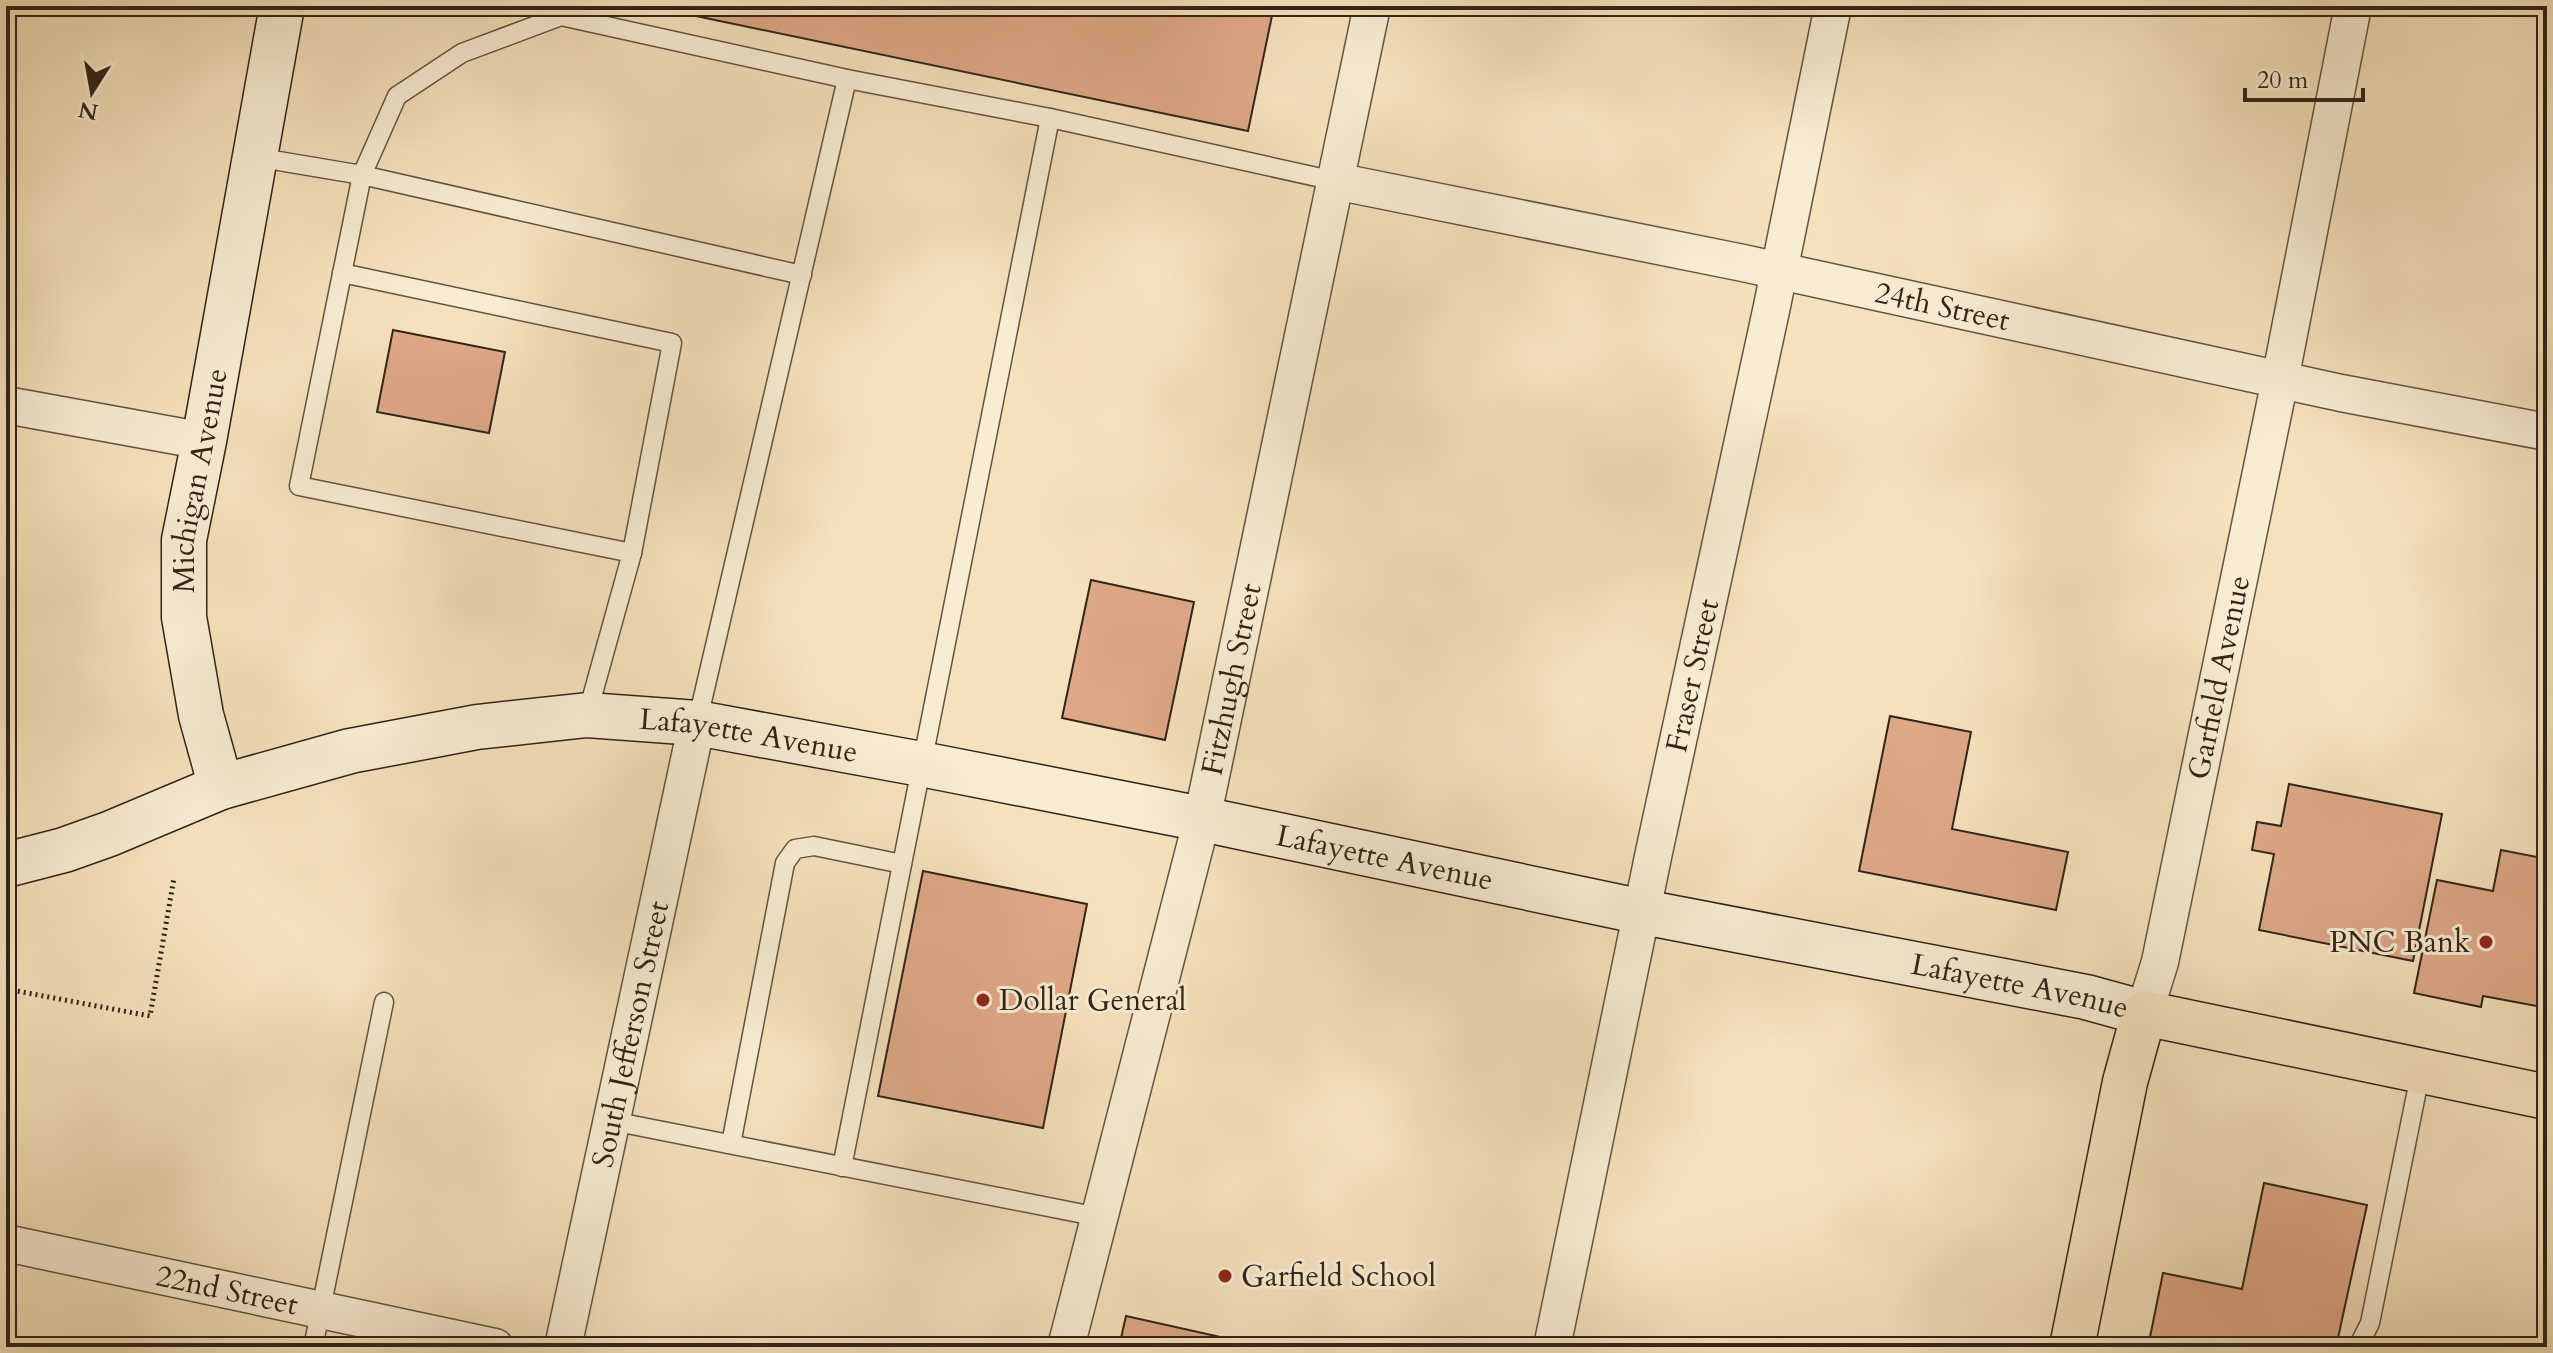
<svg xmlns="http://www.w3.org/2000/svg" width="2553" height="1353" font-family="Cardo,serif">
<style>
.building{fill:#dea887;stroke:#302518;stroke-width:2}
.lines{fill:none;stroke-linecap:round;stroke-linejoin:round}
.lane-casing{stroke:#615441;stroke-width:21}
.street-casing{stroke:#615441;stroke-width:39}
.secondary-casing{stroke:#302518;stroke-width:47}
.primary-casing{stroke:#302518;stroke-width:47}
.path{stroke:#302518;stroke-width:5;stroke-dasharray:2 4;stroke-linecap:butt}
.lane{stroke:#f8ecd3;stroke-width:18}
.street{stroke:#f8ecd3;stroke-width:36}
.secondary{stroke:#f8ecd3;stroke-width:44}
.primary{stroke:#f5e1bc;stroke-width:44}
.poi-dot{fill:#8f2418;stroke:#f8ecd3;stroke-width:3}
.labels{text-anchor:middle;stroke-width:6;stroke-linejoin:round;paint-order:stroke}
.street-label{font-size:30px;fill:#302518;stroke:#f8ecd3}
.poi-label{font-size:30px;fill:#302518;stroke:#f8ecd3;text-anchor:start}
</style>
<rect width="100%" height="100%" fill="#f5e1bc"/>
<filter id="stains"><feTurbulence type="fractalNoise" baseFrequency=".0025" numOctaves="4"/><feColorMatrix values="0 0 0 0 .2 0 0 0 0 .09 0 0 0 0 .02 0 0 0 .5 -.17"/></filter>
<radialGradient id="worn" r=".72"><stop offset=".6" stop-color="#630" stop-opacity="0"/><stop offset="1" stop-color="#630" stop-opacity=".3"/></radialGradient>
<g class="building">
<polygon points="648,6 1274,6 1248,131"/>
<polygon points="393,330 505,352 489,433 377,412"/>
<polygon points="1091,580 1194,602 1165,740 1062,718"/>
<polygon points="1890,716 1971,732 1952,829 2068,852 2056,910 1859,871"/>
<polygon points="2289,784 2442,814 2413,961 2259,930 2274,854 2252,850 2257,822 2281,826"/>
<polygon points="2501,850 2547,859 2547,1008 2483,996 2481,1007 2414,993 2437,880 2493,891"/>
<polygon points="923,871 1087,904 1043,1128 878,1096"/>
<polygon points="2264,1183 2367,1205 2336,1347 2148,1347 2163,1273 2242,1289"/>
<polygon points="1126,1316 1225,1338 1223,1347 1119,1347"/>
</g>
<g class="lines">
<defs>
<g id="lane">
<polyline points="255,157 362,175 397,96 462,53 561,16 847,79"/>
<polyline points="342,273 672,343 632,553"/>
<polyline points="587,715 632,553 299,486 362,175 802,275"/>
<polyline points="697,723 847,79 1050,118 1335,181"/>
<polyline points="612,1121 1099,1217"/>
<polyline points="731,1144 785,863 795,849 814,846 902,864"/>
<polyline points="842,1167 1050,118"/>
<polyline points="313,1347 384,1002"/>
<polyline points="2358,1347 2370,1323 2421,1070"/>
</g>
<g id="street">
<path id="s1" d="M1335,181L1743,263L2341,393L2547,432"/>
<polyline points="6,405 204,441"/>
<path id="s2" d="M2144,1013L2160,962L2280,380L2353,6"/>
<path id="s3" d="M6,1243L495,1347"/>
<path id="s4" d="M563,1347L697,723"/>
<path id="s5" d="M1066,1347L1202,819L1372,6"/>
<path id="s6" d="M1552,1347L1654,852L1772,306L1833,6"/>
</g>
<g id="secondary">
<path id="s7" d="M221,787L201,715L184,617V540L204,441L282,6"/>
<path id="s8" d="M6,865L64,850L109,834L221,787L350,751L477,727L587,715L697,723L921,764L1202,819L1643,912L2086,997L2144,1013"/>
</g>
<polyline id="primary" points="2072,1347 2125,1082 2144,1013 2547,1097"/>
</defs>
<use href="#lane" class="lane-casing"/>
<use href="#street" class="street-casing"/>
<use href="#secondary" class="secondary-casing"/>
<use href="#primary" class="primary-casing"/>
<polyline class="path" points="6,989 150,1016 174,878"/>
<use href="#lane" class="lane"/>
<use href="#street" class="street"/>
<use href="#secondary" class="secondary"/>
<use href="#primary" class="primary"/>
</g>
<g class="poi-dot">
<circle cx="2486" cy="942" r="8"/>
<circle cx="983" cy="1000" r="8"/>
<circle cx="1225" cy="1276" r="8"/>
</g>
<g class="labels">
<g class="street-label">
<text dy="10" stroke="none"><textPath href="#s1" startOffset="620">24th Street</textPath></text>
<text dy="10" stroke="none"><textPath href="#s7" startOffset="312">Michigan Avenue</textPath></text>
<text dy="10" stroke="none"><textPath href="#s6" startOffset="686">Fraser Street</textPath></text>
<text dy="10" stroke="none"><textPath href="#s2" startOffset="344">Garfield Avenue</textPath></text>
<text dy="10" stroke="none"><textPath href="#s5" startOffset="688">Fitzhugh Street</textPath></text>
<text dy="10" stroke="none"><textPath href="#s8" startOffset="766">Lafayette Avenue</textPath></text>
<text dy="10" stroke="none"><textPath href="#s8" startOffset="1414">Lafayette Avenue</textPath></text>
<text dy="10" stroke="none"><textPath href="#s8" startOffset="2062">Lafayette Avenue</textPath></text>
<text dy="10" stroke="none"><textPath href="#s4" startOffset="320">South Jefferson Street</textPath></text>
<text dy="10" stroke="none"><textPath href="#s3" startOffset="226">22nd Street</textPath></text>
</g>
<g class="poi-label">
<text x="2470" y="952" text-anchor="end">PNC Bank</text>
<text x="999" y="1010">Dollar General</text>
<text x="1241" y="1286">Garfield School</text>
</g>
</g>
<rect width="2553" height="1353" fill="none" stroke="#f5e1bc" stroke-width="32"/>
<rect x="8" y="8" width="2537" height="1337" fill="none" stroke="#302518" stroke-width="4"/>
<rect x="16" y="16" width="2521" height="1321" fill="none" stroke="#302518" stroke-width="2"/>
<g transform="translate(92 92) rotate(191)" stroke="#f8ecd3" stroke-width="6" paint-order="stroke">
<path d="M0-6L14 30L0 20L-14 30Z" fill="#302518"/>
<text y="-12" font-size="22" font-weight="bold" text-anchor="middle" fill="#302518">N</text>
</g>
<path d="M2245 88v12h118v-12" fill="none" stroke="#302518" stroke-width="4"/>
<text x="2257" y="88" font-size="24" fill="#302518" stroke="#f8ecd3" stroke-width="6" paint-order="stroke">20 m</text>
<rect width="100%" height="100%" filter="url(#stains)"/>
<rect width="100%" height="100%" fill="url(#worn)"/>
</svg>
